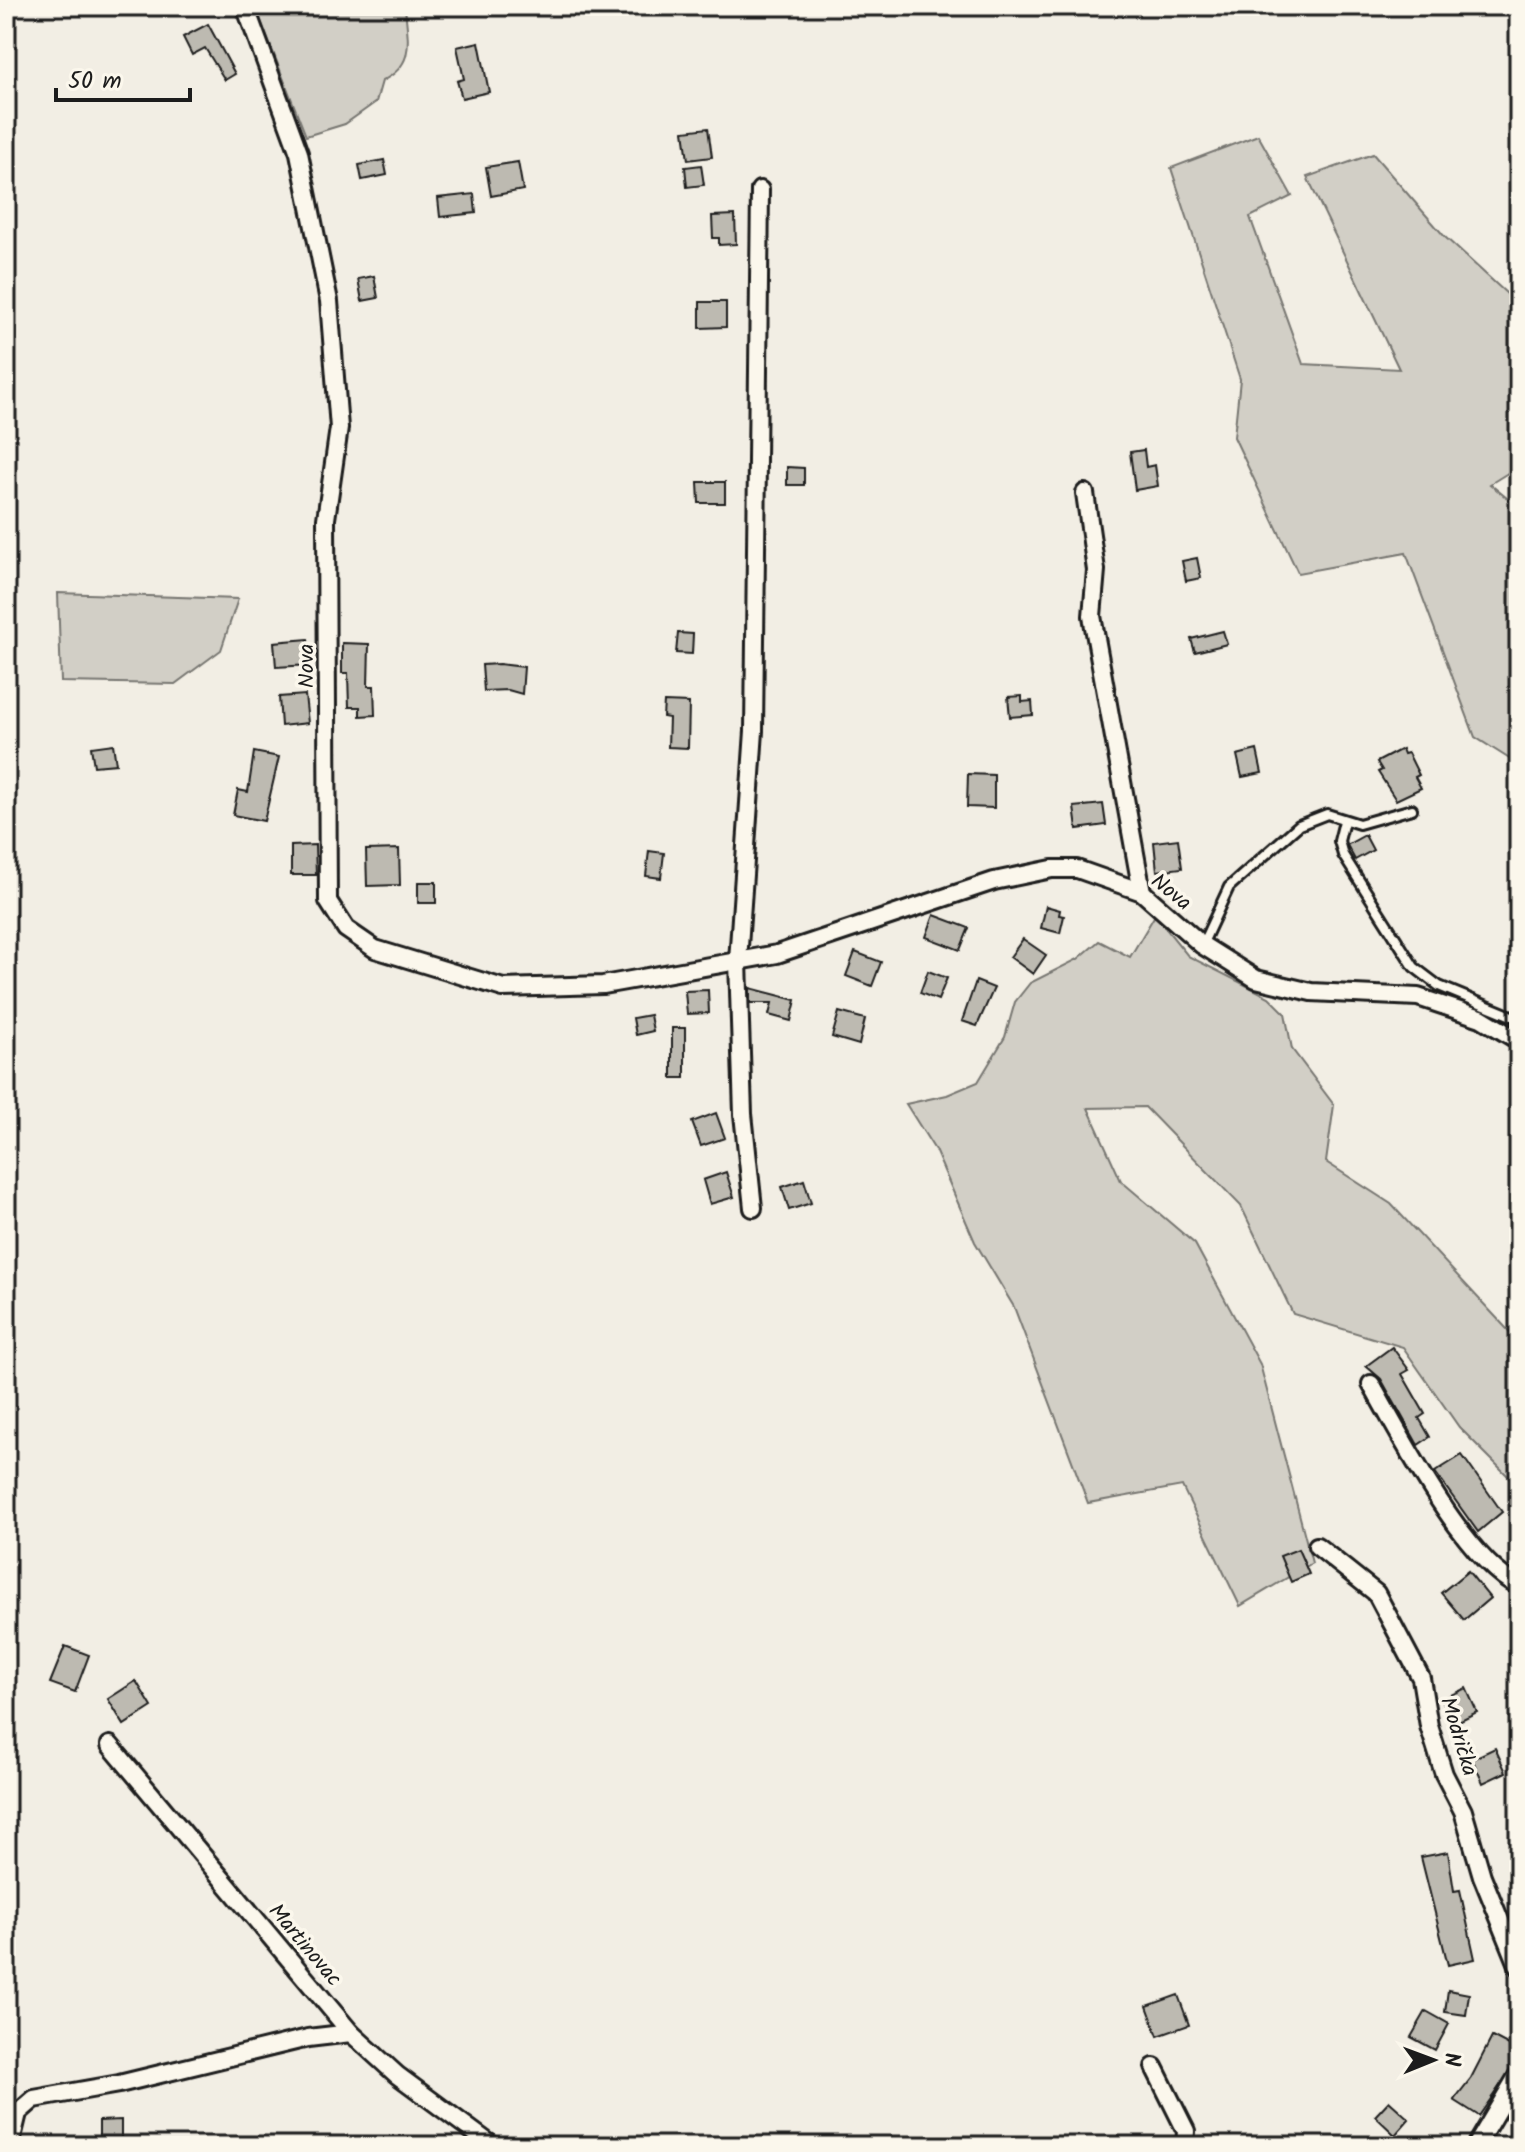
<svg xmlns="http://www.w3.org/2000/svg" width="1525" height="2152" font-family="Kalam,sans-serif">
<style>
.green{fill:#d2cfc6;stroke:#777671;stroke-width:2}
.building{fill:#bdbab1;stroke:#1c1c1c;stroke-width:2}
.lines{fill:none;stroke-linecap:round;stroke-linejoin:round}
.lane-casing{stroke:#1c1c1c;stroke-width:14}
.street-casing{stroke:#1c1c1c;stroke-width:22}
.lane{stroke:#fbf7ec;stroke-width:8}
.street{stroke:#fbf7ec;stroke-width:16}
.labels{text-anchor:middle;stroke-width:7;stroke-linejoin:round;paint-order:stroke}
.street-label{font-size:22px;fill:#1c1c1c;stroke:#fbf7ec}
</style>
<rect width="100%" height="100%" fill="#f2eee4"/>
<filter id="ink" filterUnits="userSpaceOnUse"><feTurbulence type="fractalNoise" baseFrequency=".0125" numOctaves="2"/><feDisplacementMap in="SourceGraphic" scale="16" xChannelSelector="R" yChannelSelector="G"/><feConvolveMatrix kernelMatrix="1 2 1 2 8 2 1 2 1" color-interpolation-filters="sRGB"/></filter>
<g filter="url(#ink)">
<g class="green">
<path d="M255,6H405C407,39 417,64 382,81L376,102L345,124L306,136Z"/>
<polygon points="1258,135 1292,196 1250,217 1303,364 1399,369 1307,177 1373,154 1445,237 1519,305 1519,466 1490,484 1519,508 1519,765 1475,737 1406,553 1298,573 1234,437 1240,379 1171,168"/>
<polygon points="58,593 238,599 221,650 175,684 61,682"/>
<polygon points="1155,915 1188,956 1269,997 1285,1013 1292,1049 1334,1105 1326,1162 1391,1204 1519,1342 1519,1487 1459,1427 1403,1347 1293,1314 1241,1206 1145,1107 1088,1108 1121,1181 1195,1244 1260,1364 1312,1563 1240,1606 1182,1486 1088,1503 1014,1307 975,1242 935,1150 906,1104 947,1095 978,1082 1005,1037 1015,1002 1030,983 1078,959 1099,941 1130,957"/>
</g>
<g class="building">
<polygon points="208,24 235,74 225,80 205,48 192,55 183,37"/>
<polygon points="479,42 489,92 462,98 457,81 464,79 457,47"/>
<polygon points="708,128 712,157 688,160 684,131"/>
<polygon points="384,160 387,175 362,180 359,165"/>
<polygon points="518,162 523,190 491,196 486,167"/>
<polygon points="701,165 704,185 687,187 685,167"/>
<polygon points="474,194 476,213 440,217 438,198"/>
<polygon points="735,215 736,244 719,245 719,238 713,238 712,216"/>
<polygon points="374,276 378,298 362,301 358,279"/>
<polygon points="700,302 726,302 726,327 700,328"/>
<polygon points="1144,450 1146,467 1155,465 1158,486 1135,490 1130,452"/>
<polygon points="787,467 804,468 804,485 787,485"/>
<polygon points="698,482 725,482 725,503 699,503"/>
<polygon points="1197,558 1201,578 1186,581 1182,561"/>
<polygon points="1223,631 1227,644 1195,652 1191,639"/>
<polygon points="678,633 693,634 692,654 676,653"/>
<polygon points="308,639 310,665 276,667 274,642"/>
<polygon points="342,643 369,644 368,686 374,686 375,715 360,716 360,707 349,707 348,673 342,673"/>
<polygon points="499,664 524,667 522,694 508,690 484,691 482,665"/>
<polygon points="305,695 308,723 281,726 279,697"/>
<polygon points="1022,696 1022,702 1032,701 1033,715 1010,717 1008,697"/>
<polygon points="664,702 689,703 688,748 668,747 669,718 663,717"/>
<polygon points="113,744 116,764 94,766 91,747"/>
<polygon points="1402,749 1404,754 1408,753 1419,775 1415,777 1421,788 1396,800 1378,772 1382,770 1377,762"/>
<polygon points="1257,750 1262,773 1242,777 1237,755"/>
<polygon points="254,752 279,757 264,821 233,815 238,790 248,792"/>
<polygon points="968,774 994,775 994,808 967,807"/>
<polygon points="1103,804 1106,825 1077,829 1074,807"/>
<polygon points="1365,835 1373,850 1355,860 1347,845"/>
<polygon points="1178,839 1182,868 1157,871 1154,842"/>
<polygon points="315,845 316,875 291,875 291,846"/>
<polygon points="399,849 400,885 367,886 366,850"/>
<polygon points="649,851 664,853 661,878 646,876"/>
<rect x="418" y="882" width="18" height="21"/>
<polygon points="1046,906 1060,910 1059,915 1064,916 1060,933 1041,928"/>
<polygon points="934,915 969,928 960,950 926,937"/>
<polygon points="1023,939 1046,955 1033,974 1010,957"/>
<polygon points="855,952 881,962 872,986 846,976"/>
<polygon points="928,971 947,978 938,1000 920,993"/>
<polygon points="976,981 994,988 977,1026 962,1021"/>
<polygon points="750,988 796,1000 791,1021 769,1015 772,1003 750,1003"/>
<polygon points="708,990 709,1013 687,1014 685,991"/>
<polygon points="839,1012 865,1019 859,1045 832,1037"/>
<polygon points="650,1015 653,1031 636,1035 633,1018"/>
<rect x="672" y="1028" width="13" height="50"/>
<polygon points="716,1113 725,1138 701,1146 692,1122"/>
<polygon points="726,1172 734,1197 710,1204 703,1180"/>
<polygon points="804,1180 811,1203 789,1210 782,1187"/>
<polygon points="1392,1347 1409,1370 1402,1374 1425,1414 1419,1418 1430,1437 1418,1445 1381,1379 1366,1366"/>
<polygon points="1462,1455 1502,1512 1478,1532 1435,1472"/>
<polygon points="1298,1549 1309,1574 1291,1582 1280,1556"/>
<polygon points="1468,1571 1490,1598 1464,1620 1441,1593"/>
<polygon points="65,1646 89,1655 75,1692 50,1683"/>
<polygon points="136,1681 152,1707 124,1725 108,1699"/>
<polygon points="1466,1688 1477,1712 1453,1724 1442,1699"/>
<polygon points="1495,1748 1506,1772 1483,1783 1472,1759"/>
<polygon points="1448,1852 1454,1891 1460,1890 1475,1959 1448,1965 1421,1857"/>
<polygon points="1448,1990 1469,1994 1466,2015 1445,2012"/>
<polygon points="1178,1995 1189,2025 1158,2036 1147,2006"/>
<polygon points="1426,2011 1449,2024 1435,2050 1411,2037"/>
<polygon points="1492,2037 1519,2051 1519,2058 1479,2116 1454,2100 1471,2078"/>
<polygon points="1389,2101 1409,2119 1395,2135 1375,2116"/>
<polygon points="121,2120 121,2143 99,2144 99,2121"/>
</g>
<g class="lines">
<defs>
<g id="lane">
<polyline points="1344,821 1339,841 1343,855 1414,967 1439,986 1519,1019"/>
<polyline points="1202,945 1229,887 1299,825 1327,814 1359,824 1412,809"/>
</g>
<g id="street">
<polyline points="245,6 299,153 329,301 339,428 326,519 328,901 346,929 375,949 503,988 603,985 777,954 994,881 1052,869 1077,869 1142,892 1202,945 1256,979 1311,992 1418,997 1481,1018 1519,1041"/>
<polyline points="1085,493 1096,570 1092,616 1142,892"/>
<polyline points="753,1208 743,1114 738,961 754,731 760,190"/>
<path d="M1371,1384C1401,1437 1465,1561 1519,1586"/>
<polyline points="1317,1546 1376,1593 1421,1678 1429,1726 1444,1774 1463,1811 1482,1876 1519,1967"/>
<polyline points="110,1745 351,2033 397,2075 493,2146"/>
<polyline points="1154,2067 1186,2131 1185,2146"/>
<polyline points="10,2146 18,2113 34,2099 119,2084 308,2038 351,2033"/>
<polyline points="1476,2146 1519,2073"/>
</g>
</defs>
<use href="#lane" class="lane-casing"/>
<use href="#street" class="street-casing"/>
<use href="#lane" class="lane"/>
<use href="#street" class="street"/>
</g>
</g>
<g class="labels">
<g class="street-label">
<text transform="translate(305 666) rotate(-90)" y="8">Nova</text>
<text transform="translate(1172 891) rotate(39)" y="8">Nova</text>
<text transform="translate(1460 1736) rotate(73)" y="8">Modrička</text>
<text transform="translate(306 1944) rotate(50)" y="8">Martinovac</text>
</g>
</g>
<rect width="1525" height="2152" fill="none" stroke="#fbf7ec" stroke-width="32"/>
<rect x="16" y="16" width="1493" height="2120" fill="none" stroke="#1c1c1c" stroke-width="3" filter="url(#ink)"/>
<g transform="translate(1433 2060) rotate(89)" stroke="#fbf7ec" stroke-width="6" paint-order="stroke">
<path d="M0-6L14 30L0 20L-14 30Z" fill="#1c1c1c"/>
<text y="-12" font-size="22" font-weight="bold" text-anchor="middle" fill="#1c1c1c">N</text>
</g>
<path d="M56 88v12h134v-12" fill="none" stroke="#1c1c1c" stroke-width="4"/>
<text x="68" y="88" font-size="24" fill="#1c1c1c" stroke="#fbf7ec" stroke-width="6" paint-order="stroke">50 m</text>
</svg>
